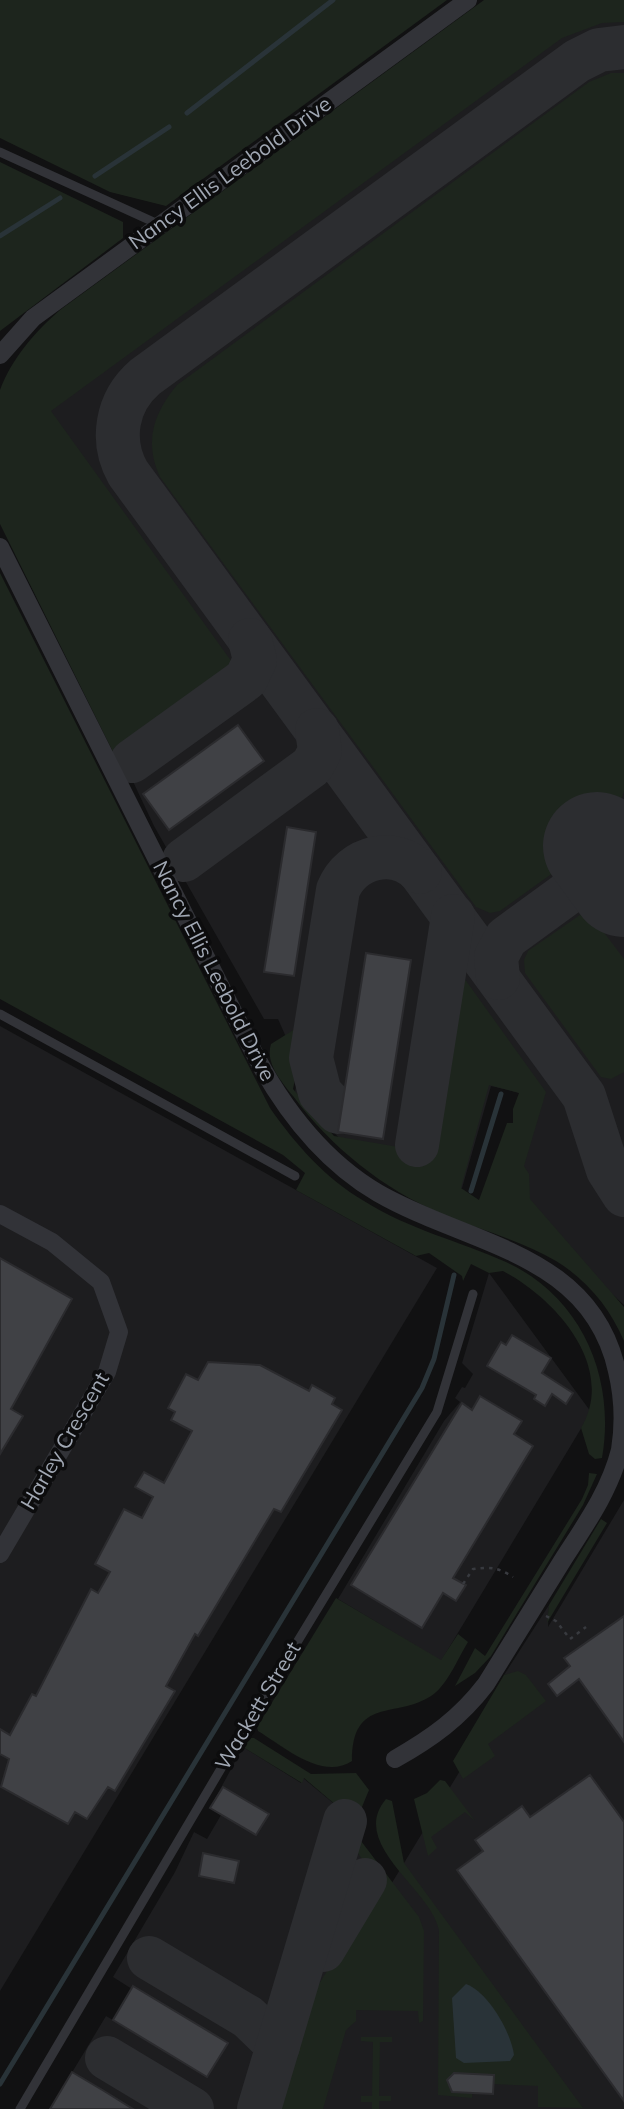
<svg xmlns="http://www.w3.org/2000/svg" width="624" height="2109" font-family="Mulish,sans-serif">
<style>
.built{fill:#1d1d1f}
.green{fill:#1d251d;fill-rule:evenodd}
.water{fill:#293338}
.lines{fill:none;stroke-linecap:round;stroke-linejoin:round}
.stream{stroke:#293338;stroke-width:5}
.taxiway{stroke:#2c2d30;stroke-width:44}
.runway{stroke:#2c2d30;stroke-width:108}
.building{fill:#404145;stroke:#2b2b2e;stroke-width:2}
.path{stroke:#383a3f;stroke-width:2.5;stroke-dasharray:3.5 5;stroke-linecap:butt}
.service{stroke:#323338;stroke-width:9}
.minor{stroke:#323338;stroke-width:18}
.labels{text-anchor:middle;stroke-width:7;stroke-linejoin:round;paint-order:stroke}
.street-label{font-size:21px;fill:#a1a8b4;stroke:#0c0c0d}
</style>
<rect width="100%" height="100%" fill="#111112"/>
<g class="built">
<polygon points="553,0 624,0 624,1305 588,1272 482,1201 515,1123 520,1093 491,1086 462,1188 407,1186 344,1143 295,1092 297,1080 278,1047 286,1037 278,1019 264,1019 154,826 120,754 44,411"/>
<polygon points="0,1026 437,1268 0,1991"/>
<polygon points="489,1273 591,1412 441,1661 338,1599 444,1421 460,1402 455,1398 462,1387 465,1388 473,1374 462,1363"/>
<polygon points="624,1500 624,2109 50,2109 106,2016 113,2020 132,1989 113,1977 175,1872 194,1832 207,1839 221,1815 210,1808 243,1747 301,1783 303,1778 350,1817 348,1825 355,1848 387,1891 520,1672 504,1675 549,1605 548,1627"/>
</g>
<g class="green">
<polygon points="0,0 447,0 166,206 110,192 0,138"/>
<path d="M484,0H624V22L602,23L562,38L51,411L237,669L233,679L118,762L0,524V390C12,358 35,332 60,310Z"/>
<path d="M611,73H624V791L618,811L612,806L552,846L564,865L500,911L490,913L476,907L160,477C144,442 153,414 177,385L589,82Z"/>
<polygon points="0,162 123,222 123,238 0,331"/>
<path d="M0,573L270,1108C296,1145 325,1178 364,1201C408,1229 459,1241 506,1262C582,1297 616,1378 602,1458L595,1459L589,1454L581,1428C617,1367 556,1299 503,1271L489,1273L471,1264L463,1281L462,1276L429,1253L416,1256L296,1190L305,1173L283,1155L0,999Z"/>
<polygon points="580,915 593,918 624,959 624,1072 611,1079 601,1077 525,973 524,960 528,951"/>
<path d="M452,977L464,978L546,1092L524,1166L529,1174L530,1199L624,1307V1341C610,1308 587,1280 556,1261C521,1240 479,1230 442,1214C383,1189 331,1147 293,1096C281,1081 265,1063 271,1044L295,1029L303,1042L293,1089L334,1136L422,1151ZM489,1085L519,1093L513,1109V1123H507L479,1200L461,1188Z"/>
<polygon points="589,1473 597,1474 583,1505 491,1656 475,1673 455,1686 475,1648 485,1656 582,1499 588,1485"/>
<polygon points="601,1519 607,1523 547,1623 549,1605"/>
<path d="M336,1598L441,1660L458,1634L468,1642C458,1658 447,1686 431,1696C396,1719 352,1696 352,1761C322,1781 283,1746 258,1731L257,1727Z"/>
<polygon points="518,1671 526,1675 546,1701 488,1744 495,1756 463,1779 453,1761 504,1675"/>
<path d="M248,1738H254L311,1774L356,1773L369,1790L357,1819L361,1841L419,1917L424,1931L423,2021L419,2023L418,2011L356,2010V2021L346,2030L323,2109H274L309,2001L380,1882C366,1863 343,1842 350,1817L304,1778L302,1783L243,1747Z"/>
<polygon points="440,1780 445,1781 475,1821 465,1812 431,1837 437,1848 428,1856 414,1799 427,1793"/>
<path d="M386,1799L392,1801L404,1863L583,2108L538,2107V2086L493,2084V2075L473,2074L472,2098L438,2095L439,1930C430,1888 348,1844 386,1799Z"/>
<polygon points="361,2037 392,2037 392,2042 380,2042 379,2096 391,2096 391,2101 379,2101 379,2109 372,2109 372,2102 361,2102 361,2096 372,2096 373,2042 361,2041"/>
</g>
<path class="water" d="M466,1984C488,1992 511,2032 514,2055L510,2061L464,2063L456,2058L452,1998Z"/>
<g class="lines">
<g class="stream">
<polyline points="187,113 333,0"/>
<polyline points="95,176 169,127"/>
<polyline points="0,236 60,198"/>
<polyline points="471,1191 501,1094"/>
<polyline points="0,2084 422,1388 434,1359 454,1275"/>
</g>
<g class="taxiway">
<path d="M624,47L599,50L577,61L145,377C116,402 110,441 128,473L584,1096L608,1170L624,1195"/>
<polyline points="132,761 246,679 255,660 250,640"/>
<polyline points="184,860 312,766 320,751 317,730"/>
<polyline points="498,978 496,957 506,938 624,852"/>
<path d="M338,1112L320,1093L311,1058L338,890C352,856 395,846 420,872"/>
<polyline points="417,1145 453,916"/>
<polyline points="323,1950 365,1880"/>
<polyline points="149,1958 248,2017 278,2046"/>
<polyline points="107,2058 192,2109"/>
<polyline points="259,2109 345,1821"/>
</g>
<polyline class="runway" points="597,846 624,883"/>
</g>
<g class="building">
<polygon points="238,725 264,761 169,830 143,794"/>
<polygon points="287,827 316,832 294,976 264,972"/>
<polygon points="366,953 411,960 383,1139 338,1132"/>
<polygon points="0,1258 72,1299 11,1409 23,1416 0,1454"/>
<polygon points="512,1335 551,1358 542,1373 573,1393 566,1404 552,1394 545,1406 534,1399 536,1395 487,1366 501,1342 506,1345"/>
<polygon points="208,1362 260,1365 309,1391 312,1385 335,1398 332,1404 342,1410 281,1512 274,1509 198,1636 195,1634 166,1686 175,1691 115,1791 108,1787 87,1819 75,1812 68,1824 1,1787 9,1759 0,1754 0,1729 10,1735 32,1694 36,1696 91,1589 98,1593 110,1572 95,1564 124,1509 142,1518 153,1497 135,1487 144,1472 164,1483 192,1431 171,1420 175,1412 168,1408 186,1374 198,1380"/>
<polygon points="480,1396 522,1421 514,1434 533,1446 453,1578 466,1585 456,1601 443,1593 422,1628 351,1585 462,1403 472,1410"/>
<polygon points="624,1616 624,1742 579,1679 557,1696 548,1684 570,1666 564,1658"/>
<polygon points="590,1775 624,1822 624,2101 457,1870 483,1851 475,1840 522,1806 530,1817"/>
<polygon points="223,1787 269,1814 256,1835 210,1808"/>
<polygon points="203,1853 239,1861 234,1883 199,1876"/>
<polygon points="133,1986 228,2043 207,2077 113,2020"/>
<polygon points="72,2072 104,2091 133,2109 50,2109"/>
<polygon points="454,2073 494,2075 493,2094 452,2092 447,2080"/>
</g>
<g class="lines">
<g class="path">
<path d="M463,1584L473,1569C491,1567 497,1567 513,1577"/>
<polyline points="546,1616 556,1621 570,1639 586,1627"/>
</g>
<g class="service">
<polyline points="0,152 158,224"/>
<polyline points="0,1014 295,1176"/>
<polyline points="20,2109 245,1728 437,1412 473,1294"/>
</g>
<g class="minor">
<polyline points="0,355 33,318 468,0"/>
<path d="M0,547L251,1047C280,1104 322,1160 378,1193C468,1245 591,1252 617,1371C623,1396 624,1425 620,1450C610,1490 586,1524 564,1558C538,1600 512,1642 486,1684C460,1718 432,1738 395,1759"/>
<polyline points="0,1214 52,1242 101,1282 119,1332 107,1372 0,1554"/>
</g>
</g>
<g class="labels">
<g class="street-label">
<text transform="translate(230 173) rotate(-36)" y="7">Nancy Ellis Leebold Drive</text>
<text transform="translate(214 971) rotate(63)" y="7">Nancy Ellis Leebold Drive</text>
<text transform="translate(65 1441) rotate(-60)" y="7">Harley Crescent</text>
<text transform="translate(258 1706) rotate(-59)" y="7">Wackett Street</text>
</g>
</g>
</svg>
